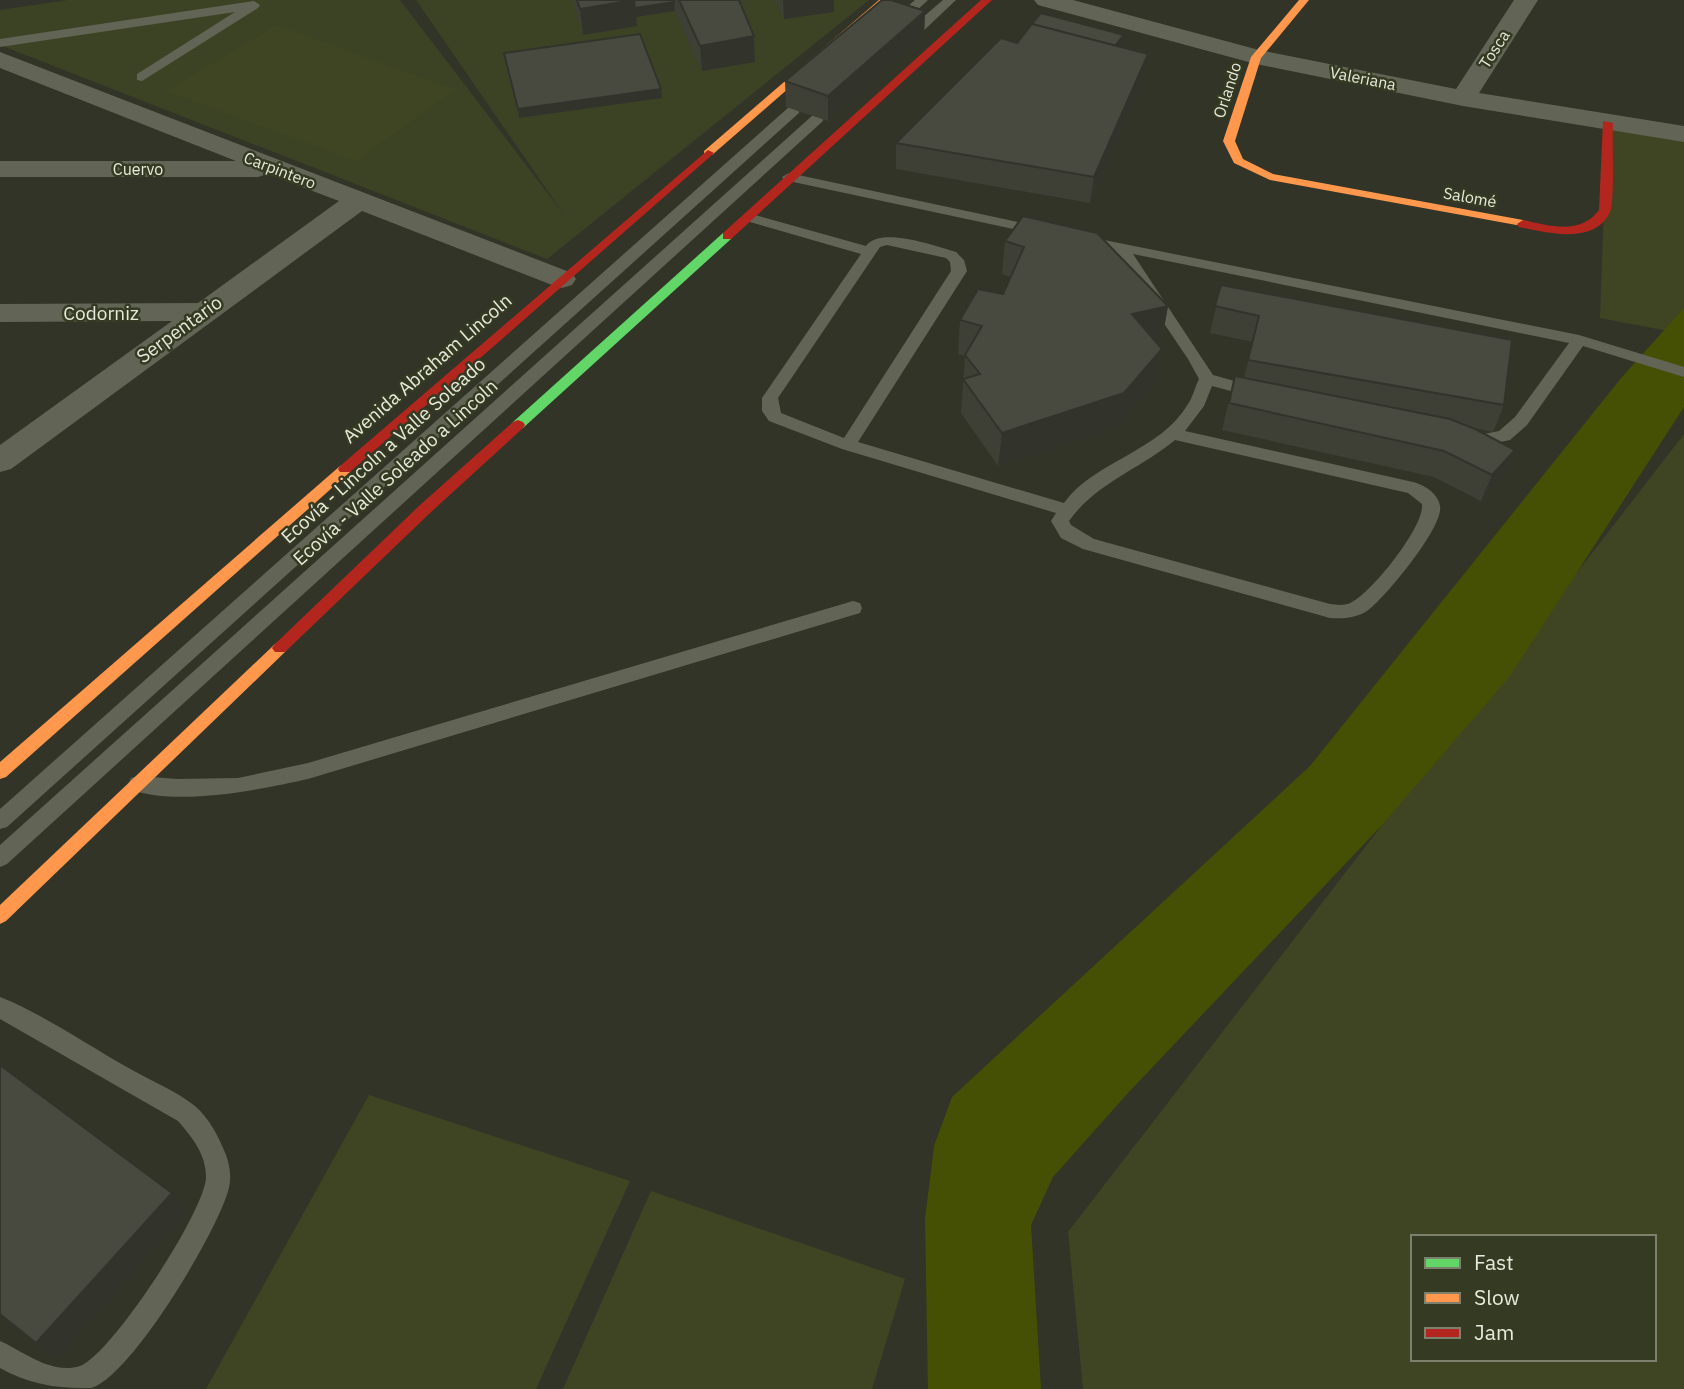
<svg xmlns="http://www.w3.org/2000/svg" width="1684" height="1389" font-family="'IBM Plex Sans',sans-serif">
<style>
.built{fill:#3c4325}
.green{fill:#3f4522;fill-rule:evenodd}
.water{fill:#465004}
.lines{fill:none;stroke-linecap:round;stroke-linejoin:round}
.lane{fill:#626555;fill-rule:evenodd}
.street{fill:#626555;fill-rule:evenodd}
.fast{fill:#63d668;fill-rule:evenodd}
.slow{fill:#ff974d;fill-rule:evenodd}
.jam{fill:#b3261e;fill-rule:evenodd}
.wall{fill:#3e4036}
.shaded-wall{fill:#32342c}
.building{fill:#484a3f;stroke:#32342c;stroke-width:2}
.labels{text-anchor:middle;stroke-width:5;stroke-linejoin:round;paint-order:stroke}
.far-street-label{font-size:16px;fill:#e6e9db;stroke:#353a22}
.street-label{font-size:19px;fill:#e6e9db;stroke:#353a22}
</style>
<rect width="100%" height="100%" fill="#323428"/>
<polygon class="built" points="0,0 400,0 565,216 416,0 869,0 547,259 0,45"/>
<g class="green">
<polygon points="277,25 455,90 356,161 166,91"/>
<polygon points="1607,123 1684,135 1684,334 1600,318"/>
<path d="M1684,434V1389H1083L1068,1232ZM1413,1237H1654V1359H1413Z"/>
<polygon points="369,1095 630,1181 536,1389 206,1389"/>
<polygon points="651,1191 905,1279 872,1389 563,1389"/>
</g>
<polygon class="water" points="1684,308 1684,407 1510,676 1382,825 1128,1093 1053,1177 1031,1225 1041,1389 928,1389 925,1219 934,1146 952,1097 1310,766 1622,377"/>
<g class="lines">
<g class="lane">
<polygon points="915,0 928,0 898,28 890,28 890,22"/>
<polygon points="943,0 956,0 918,36 908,36 908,30"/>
<polygon points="254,1 260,5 258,8 142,81 137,80 137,74 235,12 0,47 0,39"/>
<polygon points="794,106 799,107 799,113 7,827 0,829 0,809 789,107"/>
<polygon points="818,114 823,115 823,121 7,864 0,867 0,845 813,115"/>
<polygon points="789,173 1041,227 1048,231 1041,235 784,180 782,177"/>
<path d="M748,213L866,246C880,226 935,246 956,252L964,260L967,271L858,442L1064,503C1095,460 1160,452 1188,404C1193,397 1195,387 1199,379L1188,359L1115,251L1079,243L1077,240L1084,236L1579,335L1684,367V377L1583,346L1527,425L1510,440L1470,448L1464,446L1462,442L1464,438L1499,431L1515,417L1569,343L1133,254L1213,375L1263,389L1265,393L1257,398L1212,386L1204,406L1185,431L1413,482C1424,485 1438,493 1440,506C1444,527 1384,599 1367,611C1356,618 1342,619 1330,618L1083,549L1061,538L1051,521L1056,513L842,449L769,421L762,411V398L861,254L743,220L741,217ZM887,245L946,258L950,262L951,271L844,438L781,413L778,398L880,247ZM1175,440L1408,493L1422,504C1425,526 1372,592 1352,602C1345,606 1337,605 1330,604L1094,539L1071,525L1069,521C1096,483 1140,469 1175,440Z"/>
<path d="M853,601L860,603L862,608L860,613L308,779C258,790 180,806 131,790L128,784L131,778L138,776L177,779L238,778L308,763Z"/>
<path d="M0,997C39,1012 88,1045 125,1066C147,1079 175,1090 195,1106C209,1118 219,1137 226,1155C230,1166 232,1179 228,1191C217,1232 131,1377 91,1388C59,1389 27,1384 0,1368V1341C25,1352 51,1375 80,1366C111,1355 206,1210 206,1177C206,1154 192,1137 178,1121L0,1019Z"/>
</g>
<g class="street">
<polygon points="1034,0 1073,0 1259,50 1456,89 1514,0 1538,0 1479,93 1684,126 1684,142 1463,106 1256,64 1038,5"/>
<polygon points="0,52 572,273 576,279 572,285 562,288 552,285 362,211 11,469 0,472 0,445 172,321 0,322 0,304 198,303 339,201 268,174 258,177 0,177 0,161 236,161 0,68"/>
</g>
<polygon class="fast" points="727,232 733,236 731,239 523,428 513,428 511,425 513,422 723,233"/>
<g class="slow">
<polygon points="879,0 890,0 712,155 704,155 704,151"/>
<polygon points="1299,0 1309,0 1261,58 1235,141 1243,159 1273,174 1523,220 1529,224 1527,227 1270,180 1234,163 1223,141 1251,57"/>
<polygon points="345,464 352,469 350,472 6,777 0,779 0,762 340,466"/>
<polygon points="280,642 288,648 285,652 6,921 0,924 0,905 275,644"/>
</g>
<g class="jam">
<polygon points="981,0 992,0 731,239 723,239 723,233"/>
<path d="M1603,121L1613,123C1612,139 1615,201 1610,212C1595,245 1546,233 1519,227L1517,224L1523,220C1550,226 1581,235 1599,210Z"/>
<polygon points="708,150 714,153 712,155 350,472 340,472 338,469 340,466"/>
<polygon points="518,420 523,422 525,425 523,428 430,513 285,652 275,652 272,648 275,644 420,505 513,422"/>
</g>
</g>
<g class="wall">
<polygon points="573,0 749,0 740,1 755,62 702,71 675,11 636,17 637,26 583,35"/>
<polygon points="775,0 834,0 834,12 784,19"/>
<polygon points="925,11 924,36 828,121 786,107 785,81"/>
<polygon points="1124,35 1122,44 1120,47 1144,80 1090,203 896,169 896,143 1017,43 1021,37"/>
<polygon points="1023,216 1168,306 1162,339 1155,341 1162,349 1156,383 1118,426 998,466 961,413 965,356 958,354 960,320 1003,294 1011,277 1002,274 1005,241"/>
<polygon points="1221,285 1504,405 1493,432 1474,428 1515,450 1504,477 1481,501 1434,477 1222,430 1235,376 1244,378 1253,342 1210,333"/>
</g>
<g class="shaded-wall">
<polygon points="0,0 68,0 0,10"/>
<polygon points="634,0 674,2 675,11 636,17 637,26 583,35 580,9"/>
<polygon points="783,0 834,0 834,12 784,19"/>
<polygon points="925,11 924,36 828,121 828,96"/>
<polygon points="1124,35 1122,44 1103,68 1104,59"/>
<polygon points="754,36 755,62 702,71 700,46"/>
<polygon points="1148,54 1144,80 1090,203 1094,177"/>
<polygon points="661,89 662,98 519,118 518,109"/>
<polygon points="1168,306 1162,339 1126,348 1132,314"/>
<polygon points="1162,349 1156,383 1118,426 998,466 1002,433"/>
<polygon points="1515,450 1504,477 1481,501 1492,475"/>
<polygon points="172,1193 188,1212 57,1359 36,1343"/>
</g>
<g class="building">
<polygon points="577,0 634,0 580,9"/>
<polygon points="634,0 674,0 674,2 635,8"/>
<polygon points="679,0 739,0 754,36 700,46"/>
<polygon points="882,0 891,0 925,11 828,96 785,81"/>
<polygon points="1041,13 1124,35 1115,46 1032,24 1021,37"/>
<polygon points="1032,24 1148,54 1094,177 896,143 1001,38 1017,43"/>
<polygon points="640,34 661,89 518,109 504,53"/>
<polygon points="1023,216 1097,233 1168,306 1132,314 1162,349 1124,393 1002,433 963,379 980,374 965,355 982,326 960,320 978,289 1003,294 1024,247 1005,241"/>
<polygon points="1221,285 1512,340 1504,405 1248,360 1259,316 1215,306"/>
<polygon points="1235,376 1450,419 1475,429 1515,450 1492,475 1444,451 1229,403"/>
<polygon points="0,1065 172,1193 36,1343 0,1314"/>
</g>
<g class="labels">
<g class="far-street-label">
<text transform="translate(1494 49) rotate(-57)" y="6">Tosca</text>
<text transform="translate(1363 78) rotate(11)" y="6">Valeriana</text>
<text transform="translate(1227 90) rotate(-72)" y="6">Orlando</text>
<text x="138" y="175">Cuervo</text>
<text transform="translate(280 170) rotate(21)" y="6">Carpintero</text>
<text transform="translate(1470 197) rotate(10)" y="6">Salomé</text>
</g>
<g class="street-label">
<text x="101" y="320">Codorniz</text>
<text transform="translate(179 329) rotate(-36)" y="7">Serpentario</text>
<text transform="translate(427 368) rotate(-41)" y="7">Avenida Abraham Lincoln</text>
<text transform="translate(383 450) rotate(-42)" y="7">Ecovía - Lincoln a Valle Soleado</text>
<text transform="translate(395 472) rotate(-42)" y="7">Ecovía - Valle Soleado a Lincoln</text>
</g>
</g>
<rect x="1411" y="1235" width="245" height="126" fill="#353a22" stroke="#7c806c" stroke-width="2"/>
<rect x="1425" y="1258" width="35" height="10" fill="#63d668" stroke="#7c806c" stroke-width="2"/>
<text x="1474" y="1270" font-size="21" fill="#e6e9db">Fast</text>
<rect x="1425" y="1293" width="35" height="10" fill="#ff974d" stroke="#7c806c" stroke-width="2"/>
<text x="1474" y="1305" font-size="21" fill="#e6e9db">Slow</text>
<rect x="1425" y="1328" width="35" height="10" fill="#b3261e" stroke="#7c806c" stroke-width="2"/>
<text x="1474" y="1340" font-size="21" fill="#e6e9db">Jam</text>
</svg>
